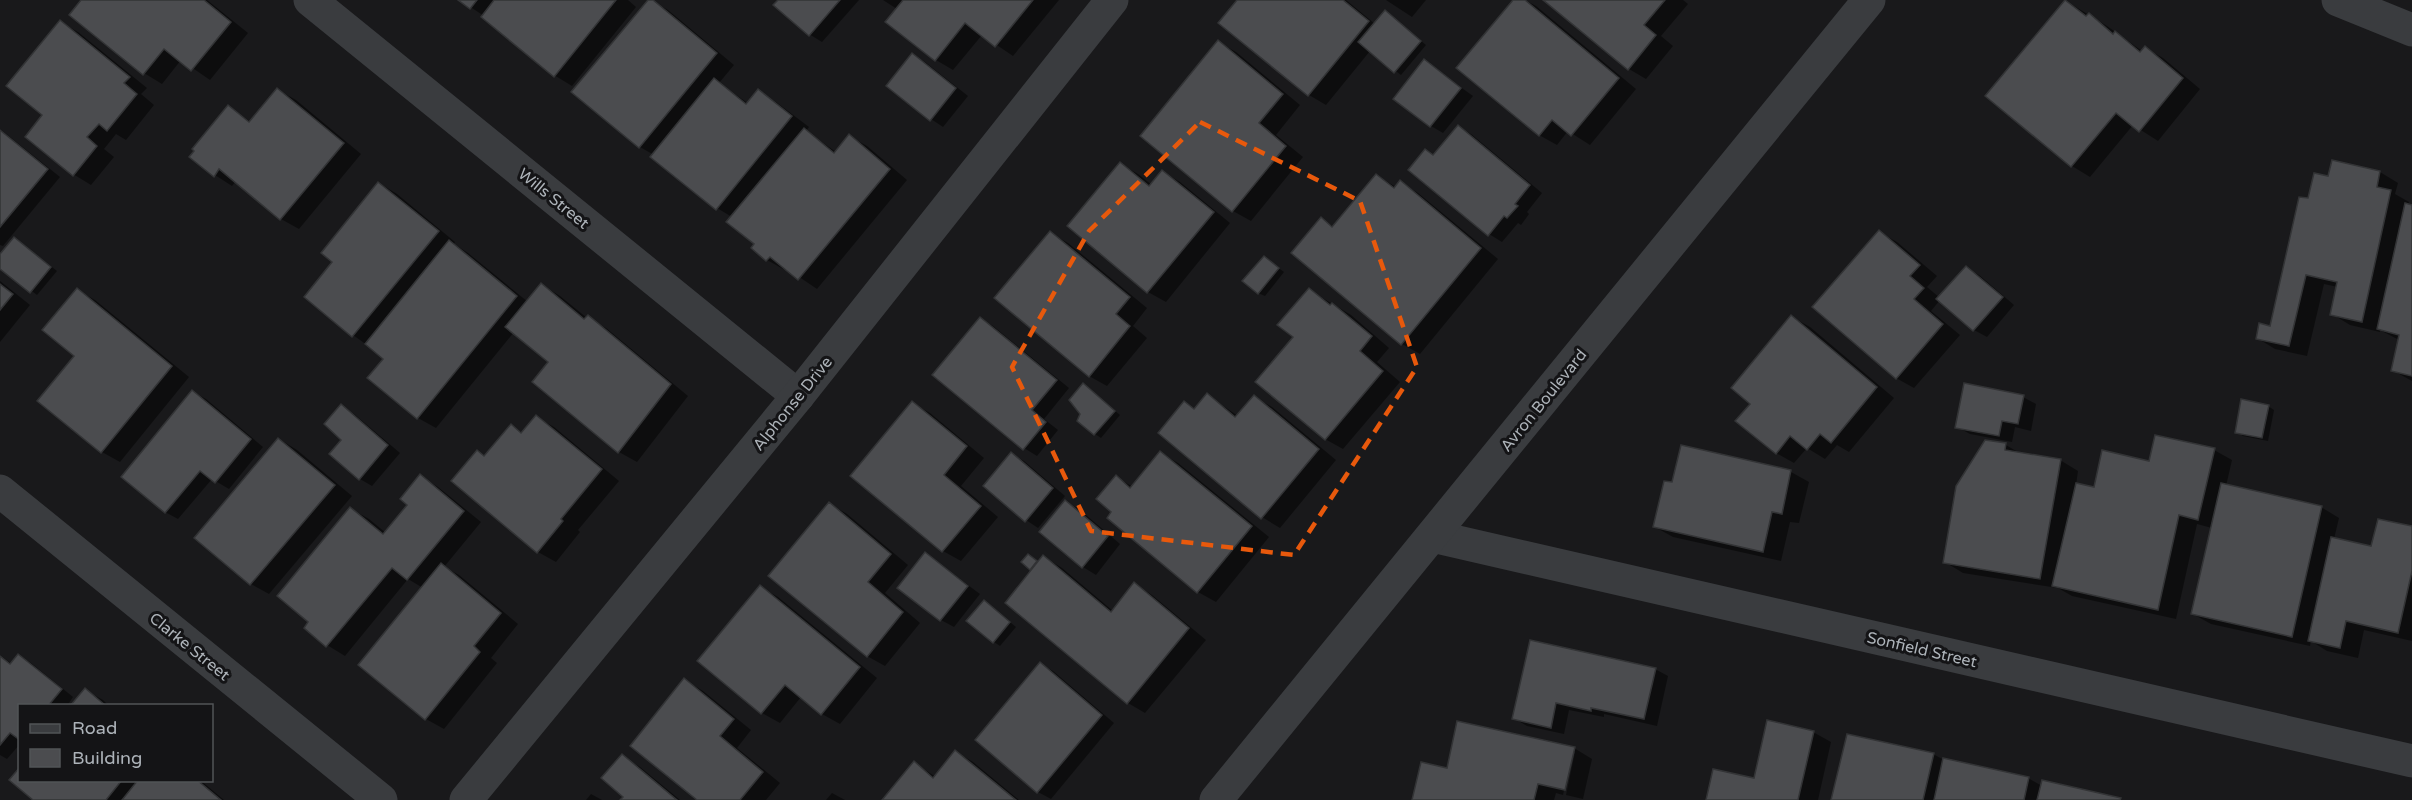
<svg xmlns="http://www.w3.org/2000/svg" width="2412" height="800" font-family="'Varela Round',sans-serif">
<style>
.shadow{fill:#0007}
.building{fill:#4b4c4f;stroke:#333436;stroke-width:1.5}
.lines{fill:none;stroke-linecap:round;stroke-linejoin:round}
.street{stroke:#3a3c3f;stroke-width:33}
.marked{fill:none;stroke:#e8590c;stroke-width:4.5;stroke-dasharray:12 8;stroke-linejoin:round}
.labels{text-anchor:middle;stroke-width:6;stroke-linejoin:round;paint-order:stroke}
.street-label{font-size:16px;fill:#adb3b9;stroke:#141416}
</style>
<rect width="100%" height="100%" fill="#19191b"/>
<g class="shadow">
<polygon points="83,0 207,0 248,33 210,80 181,60 162,84 144,73"/>
<polygon points="460,0 628,0 636,7 572,86 554,75 484,16"/>
<polygon points="650,0 668,10 734,65 719,83 749,104 759,91 776,102 809,127 806,131 836,152 849,136 867,146 907,180 817,289 786,268 785,270 767,260 753,248 756,244 732,217 717,208 654,155 640,147"/>
<polygon points="780,0 859,0 822,42 809,34"/>
<polygon points="883,0 1059,0 1013,56 982,35 953,70 936,60 897,9"/>
<polygon points="1239,0 1346,0 1375,24 1386,12 1426,45 1401,75 1370,51 1326,105 1309,95"/>
<polygon points="1386,0 1426,0 1412,17"/>
<polygon points="1515,0 1525,0 1536,6 1636,89 1590,145 1568,131 1557,145 1539,135"/>
<polygon points="1546,0 1683,0 1688,4 1661,36 1673,46 1646,79 1629,69"/>
<polygon points="2066,1 2107,26 2142,51 2145,48 2163,58 2200,89 2158,141 2133,125 2090,177 2072,166 1987,96"/>
<polygon points="60,22 78,32 147,88 141,94 154,105 126,140 116,134 104,149 114,157 91,185 73,174 44,115"/>
<polygon points="1218,42 1236,52 1300,105 1276,135 1303,157 1251,221 1233,211 1143,136"/>
<polygon points="913,55 925,62 968,96 943,127 931,119"/>
<polygon points="1424,61 1473,96 1443,133 1431,126"/>
<polygon points="278,90 296,100 361,154 299,229 281,219 236,181 232,186 215,175 228,107 251,122"/>
<polygon points="1458,127 1471,134 1542,193 1527,212 1529,214 1521,225 1518,223 1502,242 1489,234 1434,156"/>
<polygon points="0,129 60,177 3,246 0,245"/>
<polygon points="2333,161 2380,172 2398,183 2395,194 2409,202 2408,205 2412,206 2412,381 2392,370 2399,340 2380,330 2380,332 2350,325 2332,314 2338,287 2324,284 2307,356 2275,349 2257,338 2272,328 2309,200 2329,178"/>
<polygon points="1120,164 1138,174 1152,185 1163,172 1180,182 1230,223 1166,302 1148,292"/>
<polygon points="1377,176 1396,187 1400,182 1418,193 1498,259 1420,354 1402,344 1321,219 1334,227"/>
<polygon points="379,183 397,194 455,242 454,244 468,253 528,302 542,285 560,296 587,318 606,328 688,396 637,462 619,452 550,362 514,332 436,428 418,418 385,358 353,335 334,262"/>
<polygon points="1879,232 1897,242 1937,276 1927,287 1940,298 1966,268 1979,275 2014,305 1987,337 1974,330 1940,300 1931,311 1960,335 1914,388 1896,378"/>
<polygon points="1050,233 1068,243 1147,308 1133,326 1147,338 1107,386 1089,376"/>
<polygon points="20,242 57,271 37,295 0,267 0,257"/>
<polygon points="1265,258 1284,272 1265,296 1258,293"/>
<polygon points="0,281 30,305 0,342"/>
<polygon points="77,290 95,300 189,377 120,462 102,452 39,400 76,356"/>
<polygon points="1309,290 1351,315 1389,348 1377,362 1400,382 1343,449 1325,439"/>
<polygon points="1792,317 1810,327 1894,398 1849,452 1837,445 1825,459 1807,448 1794,463 1776,453 1752,403"/>
<polygon points="981,319 993,326 1069,388 1044,419 1058,430 1037,456 1024,448"/>
<polygon points="1089,389 1120,415 1101,438 1095,434 1082,414"/>
<polygon points="193,392 206,399 263,447 229,489 212,479 178,519 165,512"/>
<polygon points="1207,395 1238,416 1254,397 1272,407 1336,460 1280,528 1262,517 1184,403 1195,409"/>
<polygon points="2023,397 2036,404 2031,431 2015,427 2012,442 1970,434 1957,427"/>
<polygon points="912,403 930,413 984,458 961,486 998,517 961,561 943,551 852,476"/>
<polygon points="341,406 354,414 400,453 372,486 360,479 343,439"/>
<polygon points="2268,406 2274,410 2268,441 2243,436 2237,432"/>
<polygon points="536,417 554,427 619,481 578,530 580,532 556,562 538,552 477,452 485,457 511,426 523,433"/>
<polygon points="279,439 297,450 352,496 269,594 251,584 196,538"/>
<polygon points="2006,445 2021,454 2060,460 2078,471 2076,485 2095,488 2150,463 2214,450 2232,460 2226,486 2321,507 2339,518 2334,539 2373,548 2412,528 2412,641 2364,630 2358,658 2327,651 2311,641 2310,646 2211,624 2193,614 2212,528 2197,524 2176,619 2072,596 2058,588 1963,573 1945,562"/>
<polygon points="1682,447 1791,472 1809,482 1799,523 1790,522 1781,561 1673,537 1655,527 1674,484"/>
<polygon points="1160,453 1178,463 1269,537 1216,602 1198,592 1109,518 1114,512 1116,477 1133,487"/>
<polygon points="1011,454 1024,461 1065,496 1038,528 1026,520"/>
<polygon points="420,476 438,487 481,522 444,567 459,575 518,624 491,658 497,663 444,729 426,719 360,665 423,588 408,579 345,656 327,645 310,622 351,509 369,519 386,533 409,504"/>
<polygon points="1066,502 1079,509 1120,544 1096,575 1083,567 1041,532"/>
<polygon points="830,504 847,514 908,565 885,593 920,623 885,666 867,656"/>
<polygon points="926,554 980,594 954,627 941,620"/>
<polygon points="1044,557 1062,568 1113,611 1135,584 1152,595 1206,640 1145,713 1128,703 1033,570 1023,562 1034,559 1039,563"/>
<polygon points="760,587 778,597 877,678 840,724 822,714 801,697 780,723 762,713 699,661"/>
<polygon points="985,602 1016,627 1000,646 994,642"/>
<polygon points="1531,641 1655,669 1668,676 1657,726 1604,714 1604,717 1569,710 1564,734 1527,726 1514,718"/>
<polygon points="0,655 12,664 19,656 31,663 73,697 67,706 20,706 20,744 7,759 0,755"/>
<polygon points="1040,664 1053,671 1114,723 1051,799 1038,792"/>
<polygon points="685,680 703,691 751,730 737,748 780,783 766,800 699,800"/>
<polygon points="85,690 103,700 109,706 72,706"/>
<polygon points="1813,732 1831,742 1818,800 1707,800 1755,779"/>
<polygon points="1574,748 1592,759 1583,799 1566,795 1575,752 1572,752 1563,795 1556,793 1554,800 1414,800 1448,770"/>
<polygon points="956,752 973,762 1019,800 884,800 914,763 936,777"/>
<polygon points="1933,754 1944,760 2028,778 2042,786 2121,800 1833,800"/>
<polygon points="622,756 640,767 680,800 622,800 625,797"/>
<polygon points="11,780 200,780 224,800 36,800"/>
<polygon points="832,793 845,800 826,800"/>
<polygon points="591,794 602,800 586,800"/>
</g>
<g class="building">
<polygon points="81,0 204,0 231,22 191,71 164,49 143,75 69,15"/>
<polygon points="458,0 477,0 470,9"/>
<polygon points="494,0 616,0 554,77 481,17"/>
<polygon points="648,0 653,0 717,53 639,148 571,92"/>
<polygon points="778,0 840,0 809,36 773,5"/>
<polygon points="903,0 1033,0 995,47 965,23 935,61 885,22"/>
<polygon points="1237,0 1343,0 1369,21 1308,96 1218,23"/>
<polygon points="1513,0 1525,0 1619,78 1571,136 1552,120 1539,136 1456,68"/>
<polygon points="1543,0 1665,0 1644,25 1656,35 1628,70"/>
<polygon points="2065,0 2086,16 2089,13 2113,34 2115,31 2140,52 2145,46 2183,78 2139,132 2116,113 2071,167 1985,96"/>
<polygon points="1385,10 1421,41 1394,73 1358,42"/>
<polygon points="60,20 130,77 124,83 137,94 107,131 99,124 87,137 97,146 73,176 25,137 42,115 6,86"/>
<polygon points="1218,40 1283,94 1259,123 1286,146 1232,212 1140,136"/>
<polygon points="912,53 956,88 930,121 886,86"/>
<polygon points="1424,59 1461,88 1430,127 1393,99"/>
<polygon points="714,78 746,104 758,89 792,116 716,210 650,157"/>
<polygon points="277,88 344,143 280,220 219,169 214,177 189,157 194,151 192,149 228,105 249,122"/>
<polygon points="1458,125 1530,185 1515,204 1518,206 1507,218 1504,216 1488,236 1408,170 1425,149 1433,155"/>
<polygon points="804,128 834,153 849,134 890,169 798,280 770,257 766,261 751,248 754,244 726,222"/>
<polygon points="0,130 48,169 0,227"/>
<polygon points="2332,160 2380,171 2377,187 2391,190 2362,322 2330,315 2337,282 2306,275 2289,346 2256,339 2259,323 2270,326 2299,197 2308,198 2314,173 2328,176"/>
<polygon points="1120,162 1149,186 1162,170 1214,212 1147,293 1067,226"/>
<polygon points="1376,174 1394,188 1400,180 1481,248 1401,345 1291,253 1321,217 1332,227"/>
<polygon points="378,182 439,231 352,337 304,297 332,262 321,253"/>
<polygon points="2405,203 2412,205 2412,376 2391,371 2399,335 2377,329"/>
<polygon points="1879,230 1920,265 1910,276 1924,288 1914,299 1943,324 1896,379 1812,307"/>
<polygon points="1050,231 1130,297 1116,314 1130,326 1089,377 994,298"/>
<polygon points="14,237 51,267 30,293 0,269 0,254"/>
<polygon points="449,240 517,296 417,419 367,378 383,359 365,344"/>
<polygon points="1264,256 1279,268 1258,294 1242,281"/>
<polygon points="1966,266 2003,297 1973,331 1936,299"/>
<polygon points="541,283 584,319 588,315 671,384 618,453 532,382 548,362 505,327"/>
<polygon points="0,284 13,294 0,310"/>
<polygon points="77,288 172,366 101,453 37,401 74,356 42,330"/>
<polygon points="1309,288 1330,305 1332,303 1372,336 1360,351 1383,371 1325,440 1255,382 1293,337 1277,325"/>
<polygon points="1791,315 1877,387 1831,443 1820,434 1807,450 1790,436 1776,454 1735,421 1750,404 1731,388"/>
<polygon points="980,317 1057,380 1032,410 1046,422 1023,450 932,375"/>
<polygon points="1083,383 1115,411 1094,435 1077,421 1080,414 1069,400"/>
<polygon points="1964,383 2024,395 2018,424 2002,421 1999,436 1955,428"/>
<polygon points="192,390 251,439 215,483 200,471 165,513 121,477"/>
<polygon points="1207,393 1235,417 1254,395 1319,449 1261,519 1158,433 1184,401 1194,409"/>
<polygon points="2241,399 2269,405 2262,438 2235,433"/>
<polygon points="912,401 967,446 944,475 981,506 942,552 850,476"/>
<polygon points="341,404 388,445 359,480 329,454 341,440 324,424"/>
<polygon points="536,415 602,469 561,519 563,521 537,553 451,481 477,450 484,456 511,424 521,433"/>
<polygon points="2155,435 2215,448 2198,520 2179,515 2158,610 2052,586 2076,483 2094,487 2102,450 2149,461"/>
<polygon points="278,438 335,485 250,585 194,538"/>
<polygon points="1985,440 2006,443 2005,450 2061,459 2040,579 1943,563 1956,486"/>
<polygon points="1681,445 1791,470 1782,514 1772,512 1763,552 1653,527 1664,481 1672,482"/>
<polygon points="1160,451 1252,526 1197,593 1107,518 1111,512 1096,499 1116,475 1130,488"/>
<polygon points="1011,452 1053,488 1025,522 983,486"/>
<polygon points="420,474 464,511 407,580 392,568 326,647 304,628 308,622 277,596 350,507 383,534 407,505 400,499"/>
<polygon points="2221,483 2322,506 2292,637 2191,614"/>
<polygon points="1065,500 1108,536 1082,568 1039,532"/>
<polygon points="829,502 891,554 868,582 903,612 867,657 768,576"/>
<polygon points="2378,519 2412,526 2412,571 2398,633 2346,621 2340,648 2308,641 2331,537 2371,546"/>
<polygon points="925,552 968,586 940,621 897,588"/>
<polygon points="1028,554 1037,561 1030,570 1021,562"/>
<polygon points="1043,555 1111,612 1134,582 1189,628 1127,704 1005,603"/>
<polygon points="441,563 501,613 474,646 480,652 425,720 358,665"/>
<polygon points="760,585 860,667 821,715 785,685 761,714 697,661"/>
<polygon points="984,600 1010,622 993,643 966,621"/>
<polygon points="1530,640 1656,668 1644,719 1591,708 1591,711 1556,703 1551,728 1512,719"/>
<polygon points="18,654 62,689 48,706 20,706 20,740 10,733 0,745 0,656 10,664"/>
<polygon points="1040,662 1102,715 1037,793 975,740"/>
<polygon points="684,678 734,719 720,736 763,772 740,800 697,800 630,746"/>
<polygon points="85,688 106,706 70,706"/>
<polygon points="1767,720 1814,731 1798,800 1706,800 1713,769 1754,778"/>
<polygon points="1457,721 1575,747 1565,790 1538,784 1534,800 1412,800 1421,762 1447,768"/>
<polygon points="1847,734 1934,753 1923,800 1831,800"/>
<polygon points="955,750 1016,800 882,800 914,761 933,778"/>
<polygon points="622,754 677,800 620,800 623,797 601,778"/>
<polygon points="1943,758 2029,777 2024,800 1934,800"/>
<polygon points="20,767 20,780 122,780 106,800 33,800 9,780"/>
<polygon points="138,780 197,780 221,800 122,800"/>
<polygon points="2042,780 2121,798 2120,800 2037,800"/>
</g>
<g class="lines">
<g class="street">
<polyline points="310,0 798,396"/>
<polyline points="2338,0 2412,30"/>
<polyline points="0,491 381,800"/>
<polyline points="1432,536 2412,761"/>
<polyline points="466,800 798,396 1112,0"/>
<polyline points="1216,800 1869,0"/>
</g>
</g>
<path class="marked" d="M1200,122L1360,201L1417,367L1294,555L1091,531L1012,367L1089,231Z"/>
<g class="labels">
<g class="street-label">
<text transform="translate(554 198) rotate(39)" y="6">Wills Street</text>
<text transform="translate(1543 400) rotate(-51)" y="6">Avron Boulevard</text>
<text transform="translate(792 403) rotate(-51)" y="6">Alphonse Drive</text>
<text transform="translate(190 646) rotate(39)" y="6">Clarke Street</text>
<text transform="translate(1922 649) rotate(13)" y="6">Sonfield Street</text>
</g>
</g>
<rect x="18" y="704" width="195" height="78" fill="#141416" stroke="#515457" stroke-width="1.5"/>
<rect x="30" y="724" width="30" height="9" fill="#3a3c3f" stroke="#515457" stroke-width="1.5"/>
<text x="72" y="734" font-size="18" fill="#adb3b9">Road</text>
<rect x="30" y="749" width="30" height="18" fill="#4b4c4f" stroke="#515457" stroke-width="1.5"/>
<text x="72" y="764" font-size="18" fill="#adb3b9">Building</text>
</svg>
